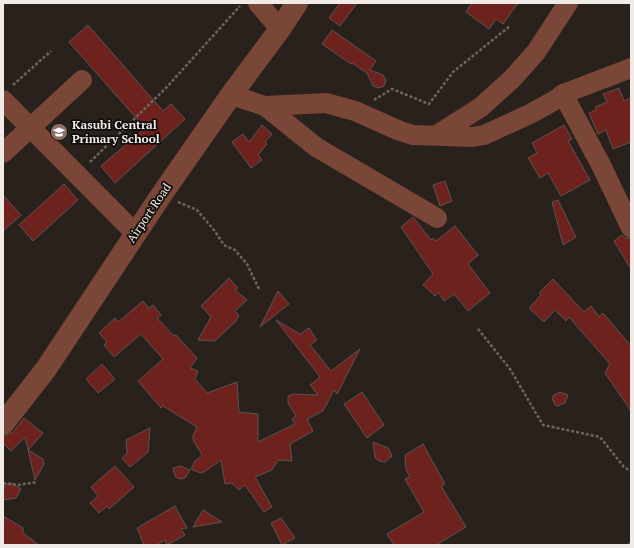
<svg xmlns="http://www.w3.org/2000/svg" width="634" height="548" font-family="'PT Serif',serif">
<style>
.building{fill:#6d221e;stroke:#5e5250}
.lines{fill:none;stroke-linecap:round;stroke-linejoin:round}
.path{stroke:#6c6560;stroke-width:2.5;stroke-dasharray:3 2;stroke-linecap:butt}
.minor{stroke:#7a4638;stroke-width:20}
.tertiary{stroke:#7a4638;stroke-width:22}
.labels{text-anchor:middle;stroke-width:3.5;stroke-linejoin:round;paint-order:stroke}
.poi-label{font-size:12px;font-weight:bold;fill:#f1ebe7;stroke:#0f0c09;text-anchor:start}
.street-label{font-size:12px;fill:#f1ebe7;stroke:#0f0c09}
</style>
<rect width="100%" height="100%" fill="#29211b"/>
<g class="building">
<polygon points="340,3 357,3 340,26 329,18"/>
<polygon points="472,3 518,3 503,24 496,19 489,29 466,12"/>
<polygon points="88,25 163,111 171,104 185,119 115,183 101,166 145,128 69,42"/>
<polygon points="332,30 376,61 370,70 383,75 386,80 384,86 378,88 373,86 367,73 352,63 351,64 322,44"/>
<polygon points="619,88 624,101 631,98 631,142 613,149 606,130 598,134 589,113 596,110 595,107 607,102 603,94"/>
<polygon points="262,125 272,134 265,142 267,144 258,155 262,160 251,168 232,142 243,134 249,142"/>
<polygon points="564,125 572,139 568,141 590,180 561,196 548,173 540,178 528,158 537,153 532,143"/>
<polygon points="445,181 452,201 440,206 433,185"/>
<polygon points="64,184 78,200 33,241 19,225"/>
<polygon points="3,195 21,215 3,231"/>
<polygon points="558,200 576,237 563,245 552,202"/>
<polygon points="413,217 431,240 433,238 436,241 455,226 478,255 468,264 490,293 468,311 454,294 444,301 438,292 435,296 423,285 433,274 401,227"/>
<polygon points="622,235 625,238 631,239 631,269 614,241"/>
<polygon points="229,278 238,288 235,290 247,300 235,311 239,315 236,321 215,341 198,340 211,317 201,306"/>
<polygon points="553,279 584,312 591,306 599,317 603,313 631,346 631,411 605,373 610,364 569,317 566,321 555,310 544,322 529,308 541,295 539,293"/>
<polygon points="278,291 289,304 260,327"/>
<polygon points="143,301 149,308 153,305 161,315 157,318 174,336 176,335 197,358 190,368 198,371 195,379 207,393 237,382 239,412 258,414 258,442 295,424 292,419 296,416 288,403 288,396 293,394 318,395 310,385 320,377 276,320 300,334 309,328 317,340 310,345 331,371 360,349 337,394 334,390 323,411 307,419 313,431 290,444 292,461 278,460 272,470 255,477 272,507 264,512 245,485 239,490 232,483 225,484 221,460 204,472 200,473 191,469 195,461 202,455 193,440 193,436 197,427 163,406 161,408 138,381 163,359 141,334 114,357 104,345 107,342 99,333 115,318 118,322"/>
<polygon points="102,364 115,379 98,393 86,379"/>
<polygon points="362,392 384,425 367,438 344,404"/>
<polygon points="560,392 568,395 565,403 558,406 555,405 552,398 554,395"/>
<polygon points="24,418 43,433 28,450 43,459 44,464 35,480 25,437 11,451 3,443 3,437 13,432"/>
<polygon points="150,428 148,452 130,467 122,458 127,454 126,440"/>
<polygon points="373,442 388,448 392,456 385,462 379,461 375,458"/>
<polygon points="423,444 445,484 441,486 466,527 436,545 394,545 387,534 424,512 405,479 410,477 406,470 405,455"/>
<polygon points="115,466 134,487 109,509 107,506 99,513 90,503 98,496 91,487"/>
<polygon points="181,466 190,470 185,478 179,479 175,476 173,468"/>
<polygon points="12,483 21,489 16,498 3,500 3,490 6,484"/>
<polygon points="175,506 187,528 181,529 185,535 167,545 165,540 156,545 144,545 137,528"/>
<polygon points="203,510 222,522 193,527"/>
<polygon points="3,516 23,528 23,533 39,545 3,545"/>
<polygon points="281,518 295,538 282,545 271,523"/>
</g>
<g class="lines">
<g class="path">
<polyline points="13,85 51,51"/>
<polyline points="374,100 392,89 429,104 453,72 510,26"/>
<polyline points="90,162 166,88 240,6"/>
<polyline points="178,202 197,210 214,230 224,245 235,250 247,264 259,289"/>
<polyline points="478,329 510,369 543,425 600,437 624,467 631,471"/>
<polyline points="3,483 18,485 37,482"/>
<polyline points="629,545 631,543"/>
</g>
<g class="minor">
<polyline points="258,3 280,29"/>
<polyline points="563,94 601,165 631,228"/>
<polyline points="231,95 265,106 326,103 355,111 400,131 413,135 473,137 484,135 530,114 557,99 563,94 631,68"/>
<polyline points="3,100 135,233"/>
<polyline points="265,106 316,147 437,218"/>
<polyline points="437,135 481,107 512,79 536,52 568,3"/>
<polyline points="3,153 82,80"/>
</g>
<polyline class="tertiary" points="3,424 46,369 162,194 231,95 280,29 297,3"/>
</g>
<defs>
<symbol id="school-disc" viewBox="-11 -11 22 22"><circle r="9.5" fill="#8d6e63" stroke="#0f0c09"/><path d="M0-5L7-2L0 1L-7-2ZM-4 1L0 2.5L4 1V4Q0 6-4 4Z" fill="#fff"/></symbol>
</defs>
<g fill-rule="evenodd">
<use href="#school-disc" x="49" y="122" width="20" height="20"/>
</g>
<g class="labels">
<g class="poi-label">
<text x="72" y="129">Kasubi Central<tspan x="72" dy="14">Primary School</tspan></text>
</g>
<g class="street-label">
<text transform="translate(149 213) rotate(-56)" y="4">Airport Road</text>
</g>
</g>
<rect width="634" height="548" fill="none" stroke="#f1ebe7" stroke-width="8"/>
</svg>
